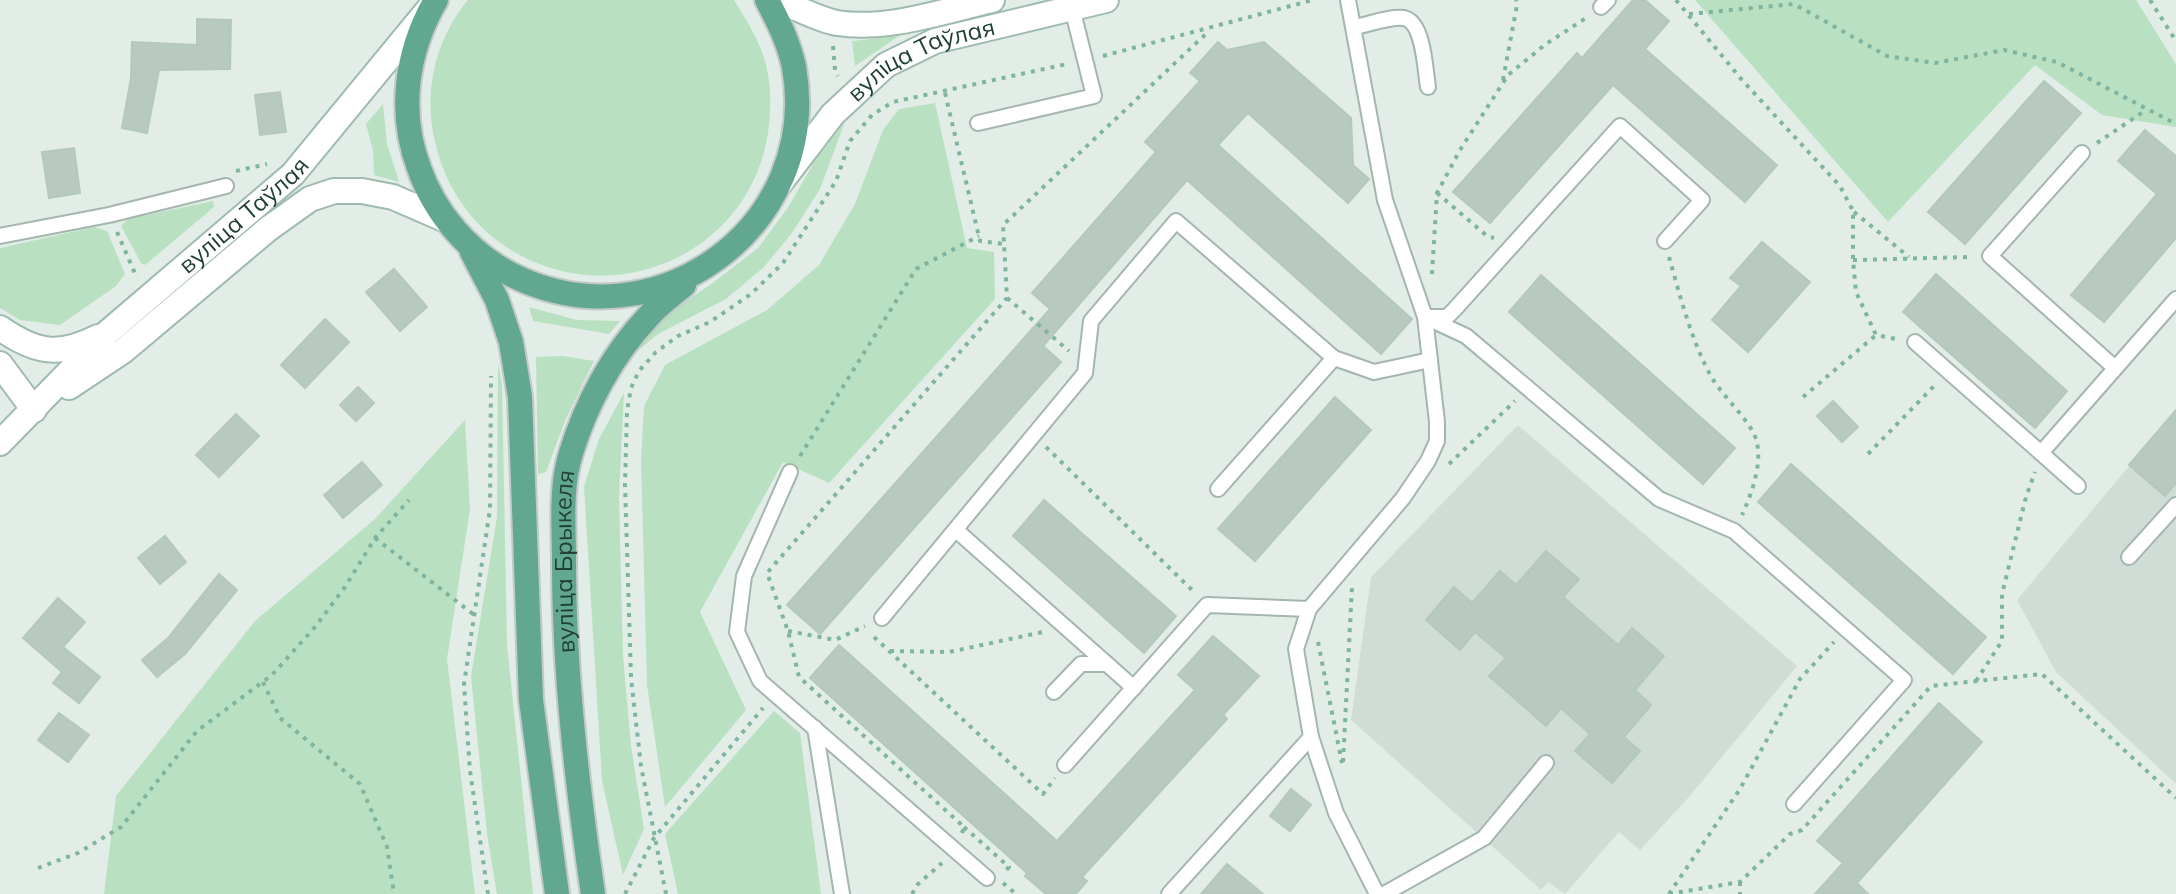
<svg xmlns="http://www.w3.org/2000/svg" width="2176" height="894" font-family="Mulish,sans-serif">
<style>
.built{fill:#d0ddd6}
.green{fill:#b9e1c1}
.building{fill:#b7c9c0;stroke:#b4c8be;stroke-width:2}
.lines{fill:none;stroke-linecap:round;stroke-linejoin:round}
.lane-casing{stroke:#a4b6ae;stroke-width:18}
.secondary-casing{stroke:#9fbaaf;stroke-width:28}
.primary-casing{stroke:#c1cac6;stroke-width:28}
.path{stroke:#7fb4a0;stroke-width:4;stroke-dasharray:4 6;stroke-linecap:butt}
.lane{stroke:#fff;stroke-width:14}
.secondary{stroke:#fff;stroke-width:24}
.primary{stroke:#62a790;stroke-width:24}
.labels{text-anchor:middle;stroke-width:6;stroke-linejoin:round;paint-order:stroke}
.street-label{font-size:24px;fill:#204035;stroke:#f3faf6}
</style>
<rect width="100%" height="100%" fill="#e2ede7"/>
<g class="built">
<polygon points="2176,410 2176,784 2056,672 2017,600"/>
<polygon points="1518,425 1797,666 1689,797 1640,850 1619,832 1565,894 1548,882 1541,890 1351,720 1371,577"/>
</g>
<g class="green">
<path d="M468,0H734C747,21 760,41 766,65C771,84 771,105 769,125C755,257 604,319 499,242C466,217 444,182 435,142C423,93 435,39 468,0Z"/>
<polygon points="1695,0 2136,0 2176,64 2176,127 2102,115 2035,65 1888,222"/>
<polygon points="899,36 855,66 852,41"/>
<polygon points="935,103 967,248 994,252 995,299 829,483 783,462 700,612 746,710 665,807 647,685 641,460 644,406 665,365 767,310 819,265 855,204 883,130 899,109"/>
<polygon points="383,104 387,144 399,182 374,175 373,150 366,124"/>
<polygon points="845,122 820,189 792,233 764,267 726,299 658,334 634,354 654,322 710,285 758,248 787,209 816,159"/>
<polygon points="213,201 214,207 145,265 141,263 121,226 128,219"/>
<polygon points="94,227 107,231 125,274 116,286 60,325 20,320 0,308 0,248"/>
<polygon points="529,307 577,320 620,321 609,334 533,321"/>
<polygon points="563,356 594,361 565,421 546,472 538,474 536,357"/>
<polygon points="498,363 502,383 507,645 533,894 497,894 487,834 471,676 497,517"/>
<polygon points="624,393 619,497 623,656 631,746 644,829 623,875 602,781 584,487 599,439"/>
<polygon points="465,420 470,509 447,659 475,894 104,894 116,796 255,621 375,519"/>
<polygon points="774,711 800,733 821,894 678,894 665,834"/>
</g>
<g class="building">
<polygon points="1633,0 1645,0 1669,21 1645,49 1777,165 1745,202 1613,85 1490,223 1453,192 1577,53 1582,58"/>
<polygon points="197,19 231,20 230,69 159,70 147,133 122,128 131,78 132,42 197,45"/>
<polygon points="1218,42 1227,50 1264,42 1351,118 1353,165 1369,179 1348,203 1248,113 1218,145 1412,319 1381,354 1187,180 1043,346 1061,362 820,634 787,605 1050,309 1032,293 1156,152 1145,142 1200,81 1190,73"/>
<polygon points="2044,81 2081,113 1965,244 1928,212"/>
<polygon points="280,92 286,132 260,135 255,95"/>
<polygon points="2145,130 2176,156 2176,238 2104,322 2071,295 2157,194 2118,161"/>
<polygon points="74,148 80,193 49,198 42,152"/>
<polygon points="1762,242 1810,282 1748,352 1712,320 1741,286 1730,278"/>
<polygon points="394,269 427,307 400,331 366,292"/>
<polygon points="1936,274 2067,391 2035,428 1903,312"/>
<polygon points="1541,275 1735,448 1703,484 1509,312"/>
<polygon points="325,319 349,342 305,388 281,365"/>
<polygon points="358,387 374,403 356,421 340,405"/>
<polygon points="1335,397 1371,430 1255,561 1218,529"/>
<polygon points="1833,401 1858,427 1842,442 1817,416"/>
<polygon points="2176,410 2176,483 2165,496 2129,465"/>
<polygon points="236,414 259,436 219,477 196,455"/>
<polygon points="362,462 382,485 343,518 324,495"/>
<polygon points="1791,464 1986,637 1953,674 1758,502"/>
<polygon points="1044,500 1176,616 1144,653 1013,536"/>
<polygon points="165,536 186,562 160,584 138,558"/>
<polygon points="1546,551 1579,579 1563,597 1618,645 1632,628 1664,656 1635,690 1651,705 1624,737 1640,751 1612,783 1575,751 1590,734 1561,708 1546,726 1489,676 1506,658 1475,632 1460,650 1426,620 1454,587 1472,603 1500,571 1516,585"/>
<polygon points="219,574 237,590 185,654 157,677 142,660 168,638"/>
<polygon points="58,598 85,622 63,647 100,677 79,703 53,683 62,672 23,638"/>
<polygon points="1213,636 1259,676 1223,715 1227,719 1082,877 1087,881 1076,894 1046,894 1025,876 1027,873 810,678 839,645 1057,841 1195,690 1178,675"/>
<polygon points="1939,703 1982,742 1857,883 1868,894 1815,894 1843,863 1817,841"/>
<polygon points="59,713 89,735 68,762 38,740"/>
<polygon points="1291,789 1311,805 1290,831 1270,816"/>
<polygon points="1227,864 1263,894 1201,894"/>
</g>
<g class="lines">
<defs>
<g id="lane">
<polyline points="1348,0 1385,200 1425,317 1437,422 1437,441 1428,461 1403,498 1309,609 1296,649 1311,737 1336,813 1377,894"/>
<polyline points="1601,7 1608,0"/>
<path d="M1354,27C1368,25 1390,16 1404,18C1424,22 1425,70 1428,87"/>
<polyline points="978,123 1094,96 1072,8"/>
<polyline points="2082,153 1990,256 2115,368"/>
<polyline points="0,236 109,215 226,186"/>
<polyline points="1425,317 1466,336 1659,499 1734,531 1904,680 1794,804"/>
<polyline points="1429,317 1447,317 1454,310 1620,126 1702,200 1665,241"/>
<polyline points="1915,342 2041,453 2176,299"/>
<polyline points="2041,453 2078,486"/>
<polyline points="790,472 744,576 737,632 760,681 987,878"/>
<polyline points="1218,489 1334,358"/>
<polyline points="956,530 1134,688"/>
<polyline points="2129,557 2176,505"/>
<polyline points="882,618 1085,373 1091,321 1176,221 1334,358 1374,372 1430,360"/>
<polyline points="1054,692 1081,664 1107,664"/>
<polyline points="815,728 842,894"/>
<polyline points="1065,765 1207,605 1309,609"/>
<polyline points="1169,894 1311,737"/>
<polyline points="1384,894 1484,838 1546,763"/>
</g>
<g id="secondary">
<path d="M779,0C797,8 817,19 837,23C888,31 943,11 992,0"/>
<path id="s1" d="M781,182L833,114L886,65L935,41L1106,0"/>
<path d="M0,328C36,353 59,357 98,337"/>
<polyline points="0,364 34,410"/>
<polyline points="69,387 123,351 268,229 310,199 334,191 362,191 393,197 446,220"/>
<path id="s2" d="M0,443L107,333L293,174L428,10"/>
</g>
<g id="primary">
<path d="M436,0C406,52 398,112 419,168C435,214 469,253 512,275C656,347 822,227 794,67C789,43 778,21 767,0"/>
<polyline points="472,252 497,300 511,342 520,397 531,700 557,894"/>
<path id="s3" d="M593,894C577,784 564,673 564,562C564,526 560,487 571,453C586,404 612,355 648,317C658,305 672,295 684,285"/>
</g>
</defs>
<use href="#lane" class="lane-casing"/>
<use href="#secondary" class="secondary-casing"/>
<use href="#primary" class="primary-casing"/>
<g class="path">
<polyline points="1676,0 1742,80 1840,186 1853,211 1853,260 1856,292 1876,335 1896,339"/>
<polyline points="2150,0 2176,41"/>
<polyline points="1689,14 1794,4 1887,56 1935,63 2004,50 2057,62 2176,124"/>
<polyline points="833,46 835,70 838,76"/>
<polyline points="1103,56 1313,0"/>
<polyline points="1503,80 1517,5 1516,0"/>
<polyline points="945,93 980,241 1004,244"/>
<polyline points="2097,143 2146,110"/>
<polyline points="236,171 267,164"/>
<polyline points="1437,193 1487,236 1494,238"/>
<polyline points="1854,212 1909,257"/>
<polyline points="117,232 137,278"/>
<path d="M1669,257C1680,296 1692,343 1712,378C1724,397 1742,413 1753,432C1766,456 1752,493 1742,515"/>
<polyline points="1853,260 1971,257"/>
<polyline points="1432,274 1437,193 1460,150 1508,75 1546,44 1586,18"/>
<polyline points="1007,298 1069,351"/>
<polyline points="1803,397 1876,335"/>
<polyline points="1046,447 1194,592"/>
<polyline points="1868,454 1935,385"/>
<polyline points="800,456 916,269 979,236"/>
<polyline points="1449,464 1515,401"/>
<polyline points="375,538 473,614"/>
<polyline points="788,631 835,640 865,626"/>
<polyline points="874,637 1043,794 1055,778"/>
<polyline points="1318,642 1342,763"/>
<polyline points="890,651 949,652 1043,632"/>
<polyline points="1976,681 2002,641 2002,594 2026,497 2035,472"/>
<polyline points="263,682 280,718 360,784 387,847 394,894"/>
<polyline points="1343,762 1352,587"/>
<polyline points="964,827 1009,867 1003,874"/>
<polyline points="962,833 964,827 799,677 788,631 767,573 1007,298 1003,225 1209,31"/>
<polyline points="38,868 78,853 121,827 197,731 272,675 315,627 345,587 375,538 409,500"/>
<polyline points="1740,882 1740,894"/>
<polyline points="1003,883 1016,894"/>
<polyline points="488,894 470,771 464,684 490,509 491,376"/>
<polyline points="625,894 654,838 763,708"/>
<polyline points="666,894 641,766 631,678 625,485 627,411 631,388 639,371 656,352 678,336 710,322 751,294 783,263 836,181 850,141 872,115 893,102 1067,64"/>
<polyline points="912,894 918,884 942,863"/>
<polyline points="1669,894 1740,882 1790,834 1802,830 1931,686 2042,674 2176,798"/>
<polyline points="1669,894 1740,789 1800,679 1834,642"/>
</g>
<use href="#lane" class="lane"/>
<use href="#secondary" class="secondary"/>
<use href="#primary" class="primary"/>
</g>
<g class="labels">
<g class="street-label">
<text dy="8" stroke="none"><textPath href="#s1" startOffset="192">вуліца Таўлая</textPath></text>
<text dy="8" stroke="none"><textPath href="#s2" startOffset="334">вуліца Таўлая</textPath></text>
<text dy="8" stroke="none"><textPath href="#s3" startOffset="334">вуліца Брыкеля</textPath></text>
</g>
</g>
</svg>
